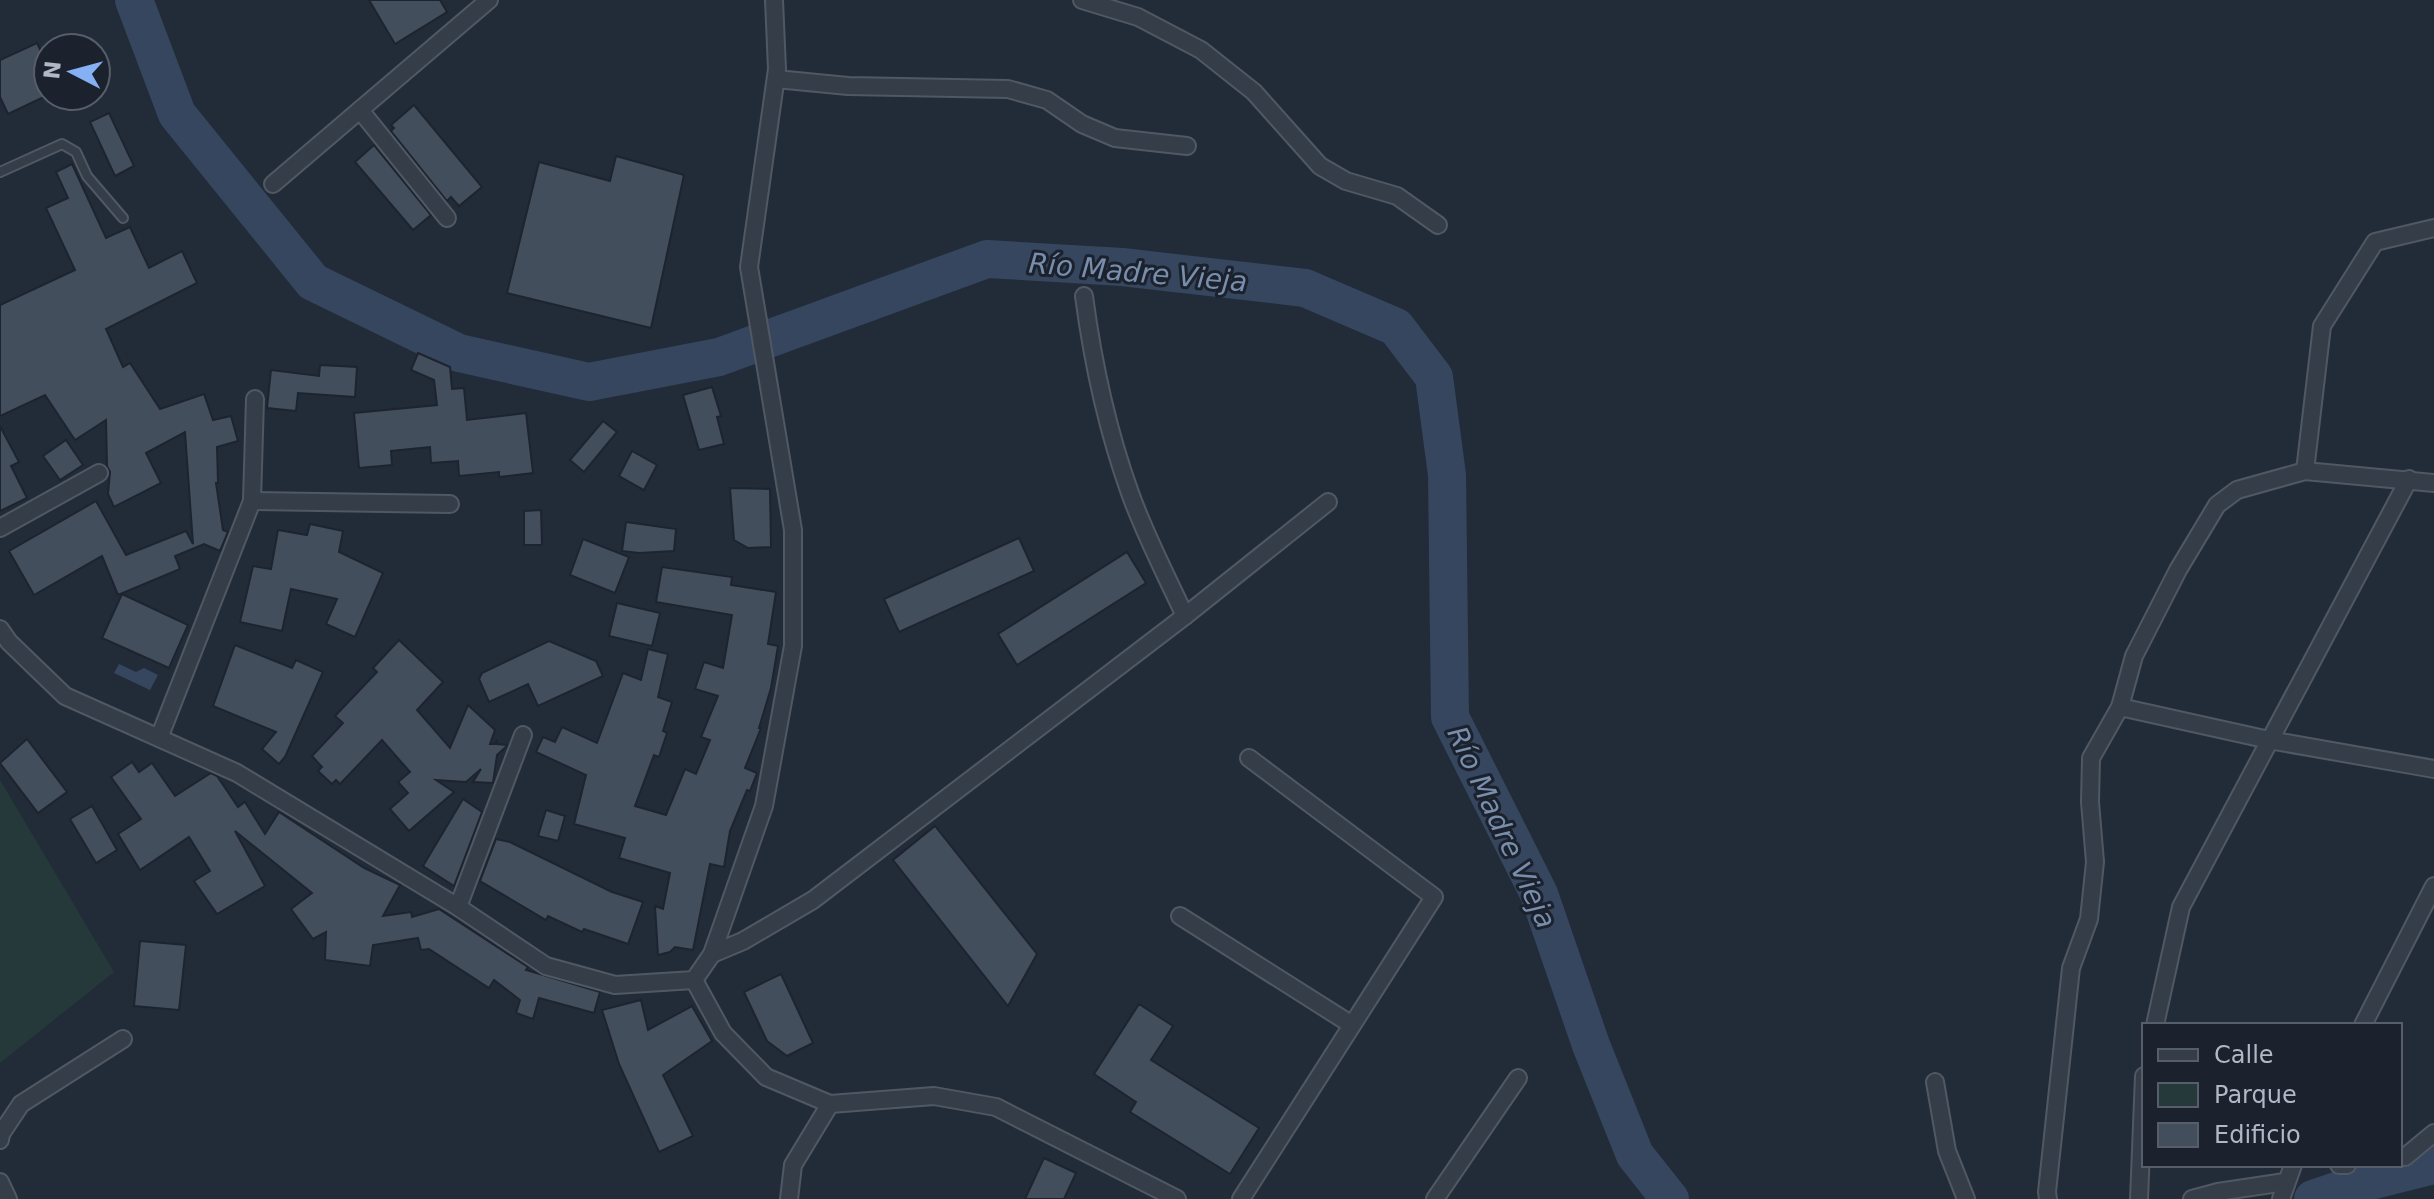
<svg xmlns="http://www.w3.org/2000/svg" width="2434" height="1199" font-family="'DejaVu Sans',sans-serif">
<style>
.green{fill:#25383a}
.water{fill:#36465f}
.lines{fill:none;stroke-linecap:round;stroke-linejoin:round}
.river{stroke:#36465f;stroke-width:38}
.building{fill:#434e5d;stroke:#1d242f;stroke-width:2}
.service-casing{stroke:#505863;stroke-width:12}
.minor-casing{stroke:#505863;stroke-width:20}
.service{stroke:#353d48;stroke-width:8}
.minor{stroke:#353d48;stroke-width:16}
.labels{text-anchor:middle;stroke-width:6;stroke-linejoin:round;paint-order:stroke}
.water-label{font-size:28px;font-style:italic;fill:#798eac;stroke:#1b222d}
</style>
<rect width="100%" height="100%" fill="#222b38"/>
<polygon class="green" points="0,780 114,972 0,1063"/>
<polygon class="water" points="119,664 136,672 144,668 158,675 150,690 114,673"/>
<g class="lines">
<g class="river">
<polyline points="134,0 177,114 313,282 459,353 589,382 719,357 987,259 1122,267 1305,288 1396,327 1434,377 1447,475 1450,717 1539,894 1591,1045 1635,1155 1670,1199"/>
<polyline points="2313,1199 2354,1185 2434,1165"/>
</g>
</g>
<g class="building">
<polygon points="369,0 440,0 447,12 395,44"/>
<polygon points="37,43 48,66 48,95 8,114 0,97 0,60"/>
<polygon points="414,105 482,187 459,206 451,197 447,201 391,131 394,128 391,125"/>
<polygon points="109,113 134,166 115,176 90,122"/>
<polygon points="374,145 431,215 413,230 355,162"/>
<polygon points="616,156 684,175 651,328 507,293 539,162 610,181"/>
<polygon points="72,164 106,238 130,227 149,268 182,251 197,283 106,329 123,367 130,363 160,409 204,394 213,420 231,416 238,441 217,447 218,483 216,483 223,530 228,532 220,551 204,544 175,556 180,569 118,595 102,556 34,595 9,551 96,501 126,555 186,531 193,544 185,432 146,453 161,483 114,507 108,494 110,472 107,466 106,420 75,440 45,395 0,416 0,305 75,270 46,208 68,198 56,172"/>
<polygon points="418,353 450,367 452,389 464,388 467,420 526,413 533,473 499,477 499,472 459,476 458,461 431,463 430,447 391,451 392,465 359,468 354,413 437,405 434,380 411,370"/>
<polygon points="320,365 357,367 355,397 298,393 296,411 267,408 271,370 319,376"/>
<polygon points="712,387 721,416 717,417 724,444 699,450 683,395"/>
<polygon points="603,421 617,432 584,472 570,460"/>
<polygon points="0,426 19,462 11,466 27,498 0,511"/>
<polygon points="66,440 83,465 60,480 43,456"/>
<polygon points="632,451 657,465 644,490 619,476"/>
<polygon points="730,488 770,489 771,547 748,548 734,540"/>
<polygon points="541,510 542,545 524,545 524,511"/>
<polygon points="626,522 676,529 674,551 639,553 622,551"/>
<polygon points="310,524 343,531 339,552 383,573 355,637 326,624 337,599 291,589 282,631 240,622 253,566 271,569 278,530 307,535"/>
<polygon points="1019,538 1034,571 899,632 884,599"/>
<polygon points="583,539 629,557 615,593 570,575"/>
<polygon points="1127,552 1146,583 1017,665 998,634"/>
<polygon points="662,567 732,577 731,585 776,592 768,644 778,646 771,688 759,728 761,728 745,768 757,773 750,791 747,790 730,831 724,867 710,864 693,950 675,947 670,952 658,955 655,906 663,909 670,873 619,858 625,838 574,824 586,775 536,752 543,737 555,742 562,727 597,743 623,673 641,680 648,649 668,654 658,697 672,702 663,731 667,733 659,757 654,755 635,806 666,815 685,769 696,774 710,740 701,737 718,696 695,689 704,662 723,668 732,615 656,602"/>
<polygon points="122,594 188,625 169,668 102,638"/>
<polygon points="617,603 660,613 652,646 609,636"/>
<polygon points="399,640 443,682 417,710 450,748 468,705 495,730 490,744 495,744 497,740 497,744 508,745 497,755 493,783 473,782 481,769 466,782 436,780 454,792 409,831 390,809 408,793 398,782 410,772 382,740 340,784 336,780 332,784 318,771 322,767 312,756 343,723 335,716 377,672 373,668"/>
<polygon points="549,641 596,661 603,676 538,706 528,684 489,702 479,679 482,673"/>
<polygon points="235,645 292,668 296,660 323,672 285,757 279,764 262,749 276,732 213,706"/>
<polygon points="27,739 67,792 38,813 0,763"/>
<polygon points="132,762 139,772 152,763 175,796 211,773 217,776 238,807 245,802 265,834 279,812 364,868 400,885 383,916 411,912 412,917 439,909 528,967 526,970 600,992 594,1013 539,998 533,1019 516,1013 520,1000 494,980 489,988 429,949 421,950 418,938 373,945 370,966 325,960 326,932 313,939 291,909 312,893 235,831 265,886 217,914 194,881 210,871 189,837 140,870 118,834 141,819 111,777"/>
<polygon points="463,799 482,812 454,886 423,866"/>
<polygon points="92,806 117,850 96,863 70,819"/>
<polygon points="546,810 565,816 558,841 538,836"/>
<polygon points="935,826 1037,954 1008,1006 893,860"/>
<polygon points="496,839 510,842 612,892 643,902 628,944 584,929 582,932 548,916 546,920 480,881"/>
<polygon points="140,941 186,945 179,1010 134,1006"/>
<polygon points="781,974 813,1043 787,1056 767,1041 744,992"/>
<polygon points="641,1000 648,1030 692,1006 712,1041 663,1075 693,1136 659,1152 619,1064 602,1010"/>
<polygon points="1139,1004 1173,1026 1151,1060 1259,1128 1230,1174 1130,1112 1136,1102 1094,1074"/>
<polygon points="1044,1158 1076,1173 1064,1199 1025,1199"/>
</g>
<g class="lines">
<defs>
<polyline id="service" points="0,172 62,144 76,152 87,176 123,218"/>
<g id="minor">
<polyline points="1082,0 1138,17 1201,50 1254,92 1320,166 1346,181 1397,196 1438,225"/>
<polyline points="776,79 848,86 1008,89 1047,100 1082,124 1115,138 1187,146"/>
<polyline points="360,110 447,218"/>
<polyline points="273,184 489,0"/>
<path d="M1084,296C1093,364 1107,429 1130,493C1145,535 1166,575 1185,616"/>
<polyline points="2305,471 2322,326 2375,242 2434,228"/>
<polyline points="252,501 450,504"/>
<polyline points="0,528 99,473"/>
<polyline points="0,629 9,642 65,696 237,773 458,907 546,966 615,985 694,980 712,954 764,806 793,646 793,530 749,267 777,69 774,0"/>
<polyline points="2120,707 2269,740 2434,769"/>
<polyline points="159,738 252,501 255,399"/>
<polyline points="458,907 523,735"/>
<polyline points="1180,916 1352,1025"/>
<polyline points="712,954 743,941 813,900 1185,616 1328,502"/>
<polyline points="694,980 723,1033 766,1077 830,1104 934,1096 996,1107 1177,1199"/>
<polyline points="2155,1025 2181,907 2409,479"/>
<polyline points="2363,1025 2434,886"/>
<polyline points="1935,1082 1947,1151 1966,1199"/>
<polyline points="0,1140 1,1134 21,1104 123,1039"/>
<polyline points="2400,1157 2405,1157 2434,1133"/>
<polyline points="2339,1165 2347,1165"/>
<polyline points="0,1182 8,1199"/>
<polyline points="789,1199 793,1165 830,1104"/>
<polyline points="1241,1199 1434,897 1249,758"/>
<polyline points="1435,1199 1518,1078"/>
<polyline points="2048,1199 2047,1192 2071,968 2089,919 2095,862 2090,802 2091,758 2120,707 2134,656 2178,570 2217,505 2237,490 2305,471 2434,483"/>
<polyline points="2139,1199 2144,1076"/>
<polyline points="2192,1199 2218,1192 2285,1182"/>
<polyline points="2281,1199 2293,1165"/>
</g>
</defs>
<use href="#service" class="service-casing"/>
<use href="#minor" class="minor-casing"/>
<use href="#service" class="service"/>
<use href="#minor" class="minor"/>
</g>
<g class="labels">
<g class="water-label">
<text transform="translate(1138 272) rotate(5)" y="10">Río Madre Vieja</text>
<text transform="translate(1502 827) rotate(65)" y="10">Río Madre Vieja</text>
</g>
</g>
<rect x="2142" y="1023" width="260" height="144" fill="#1b222d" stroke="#575e6a" stroke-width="2"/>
<rect x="2158" y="1049" width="40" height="12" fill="#353d48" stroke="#575e6a" stroke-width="2"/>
<text x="2214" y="1063" font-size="24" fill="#b0b8c5">Calle</text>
<rect x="2158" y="1083" width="40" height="24" fill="#25383a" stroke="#575e6a" stroke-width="2"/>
<text x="2214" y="1103" font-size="24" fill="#b0b8c5">Parque</text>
<rect x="2158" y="1123" width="40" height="24" fill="#434e5d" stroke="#575e6a" stroke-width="2"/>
<text x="2214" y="1143" font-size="24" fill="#b0b8c5">Edificio</text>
<g transform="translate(72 72) rotate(276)"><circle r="38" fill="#1b222d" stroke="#575e6a" stroke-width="2"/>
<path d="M0-6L14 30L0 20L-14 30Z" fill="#86b0f4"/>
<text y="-12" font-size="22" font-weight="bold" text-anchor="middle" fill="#b0b8c5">N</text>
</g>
</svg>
